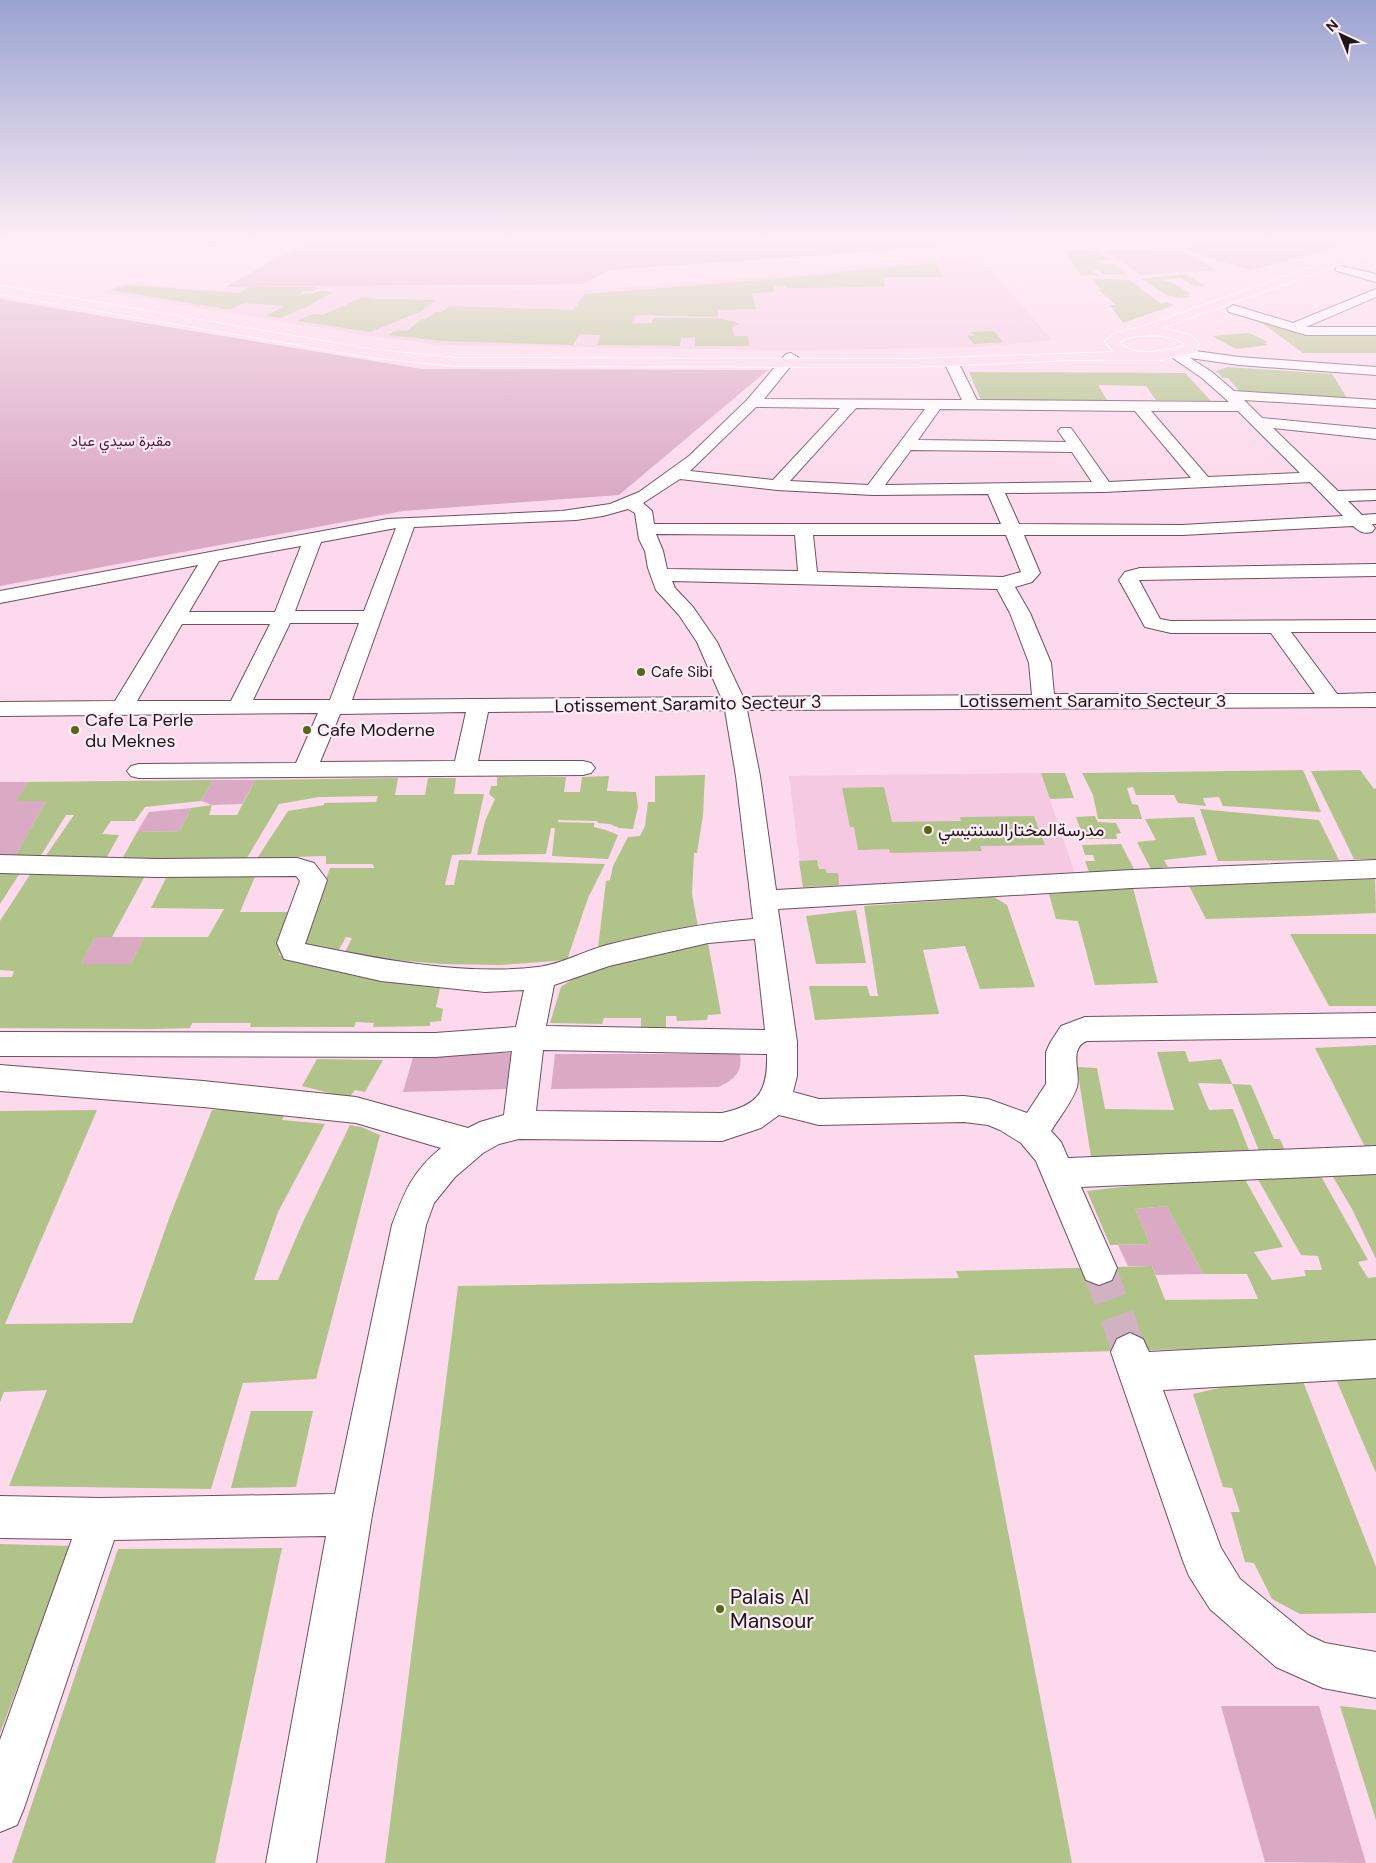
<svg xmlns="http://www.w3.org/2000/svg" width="1376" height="1863" font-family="'DM Sans',Vazirmatn,sans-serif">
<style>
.built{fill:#f4c9e1}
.green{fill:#daa9c4}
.building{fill:#b0c388}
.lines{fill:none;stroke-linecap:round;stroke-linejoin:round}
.minor-tunnel{stroke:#d0b2c2;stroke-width:34;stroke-dasharray:34 17;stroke-linecap:butt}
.minor-casing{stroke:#6e5061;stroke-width:2}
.major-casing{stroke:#fff;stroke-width:2}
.minor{fill:#fff;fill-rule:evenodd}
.major{fill:#fcd9ec;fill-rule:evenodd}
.poi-dot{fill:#546815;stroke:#fcedf5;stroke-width:2}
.labels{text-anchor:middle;stroke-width:4.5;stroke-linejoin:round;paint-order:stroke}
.far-park-label{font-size:15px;fill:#581441;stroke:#fcedf5}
.far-poi-label{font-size:15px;fill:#21151c;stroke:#fcedf5;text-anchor:start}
.street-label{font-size:18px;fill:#21151c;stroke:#fcedf5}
.poi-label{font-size:18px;fill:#21151c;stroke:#fcedf5;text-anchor:start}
.near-poi-label{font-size:21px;fill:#21151c;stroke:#fcedf5;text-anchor:start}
</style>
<rect width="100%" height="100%" fill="#fcd9ec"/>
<g class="built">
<polygon points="979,256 1052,340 977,347 886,349 786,350 440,345 364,335 102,292 125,283 219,291 225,287 406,286 583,291 763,277"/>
<polygon points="1041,773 1075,874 803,887 789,776"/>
</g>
<g class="green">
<polygon points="316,237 1073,237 610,270 583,284 225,287"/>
<polygon points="1228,237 1308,237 1342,246 1250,270 1179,248"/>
<polygon points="1175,248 1218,270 1141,275 1104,251"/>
<polygon points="0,299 422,369 768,370 619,495 403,511 0,586"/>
<polygon points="213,780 255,780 242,804 212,805 201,801"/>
<polygon points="0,782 28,782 17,801 46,801 15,857 0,857"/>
<polygon points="191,808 180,831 137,832 149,812"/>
<polygon points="95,937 144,937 131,964 81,964"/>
<polygon points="513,1053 506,1089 403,1092 414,1054"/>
<path d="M555,1054H740C743,1072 734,1080 718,1087L551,1089Z"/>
<polygon points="1167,1206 1203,1274 1156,1275 1152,1266 1128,1266 1118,1245 1150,1244 1135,1209"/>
<polygon points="1221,1706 1319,1706 1366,1863 1265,1862"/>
</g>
<g class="building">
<polygon points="128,237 203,239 208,237 225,237 213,242 220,243 215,246 164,241 157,244 142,243 149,240"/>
<polygon points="1098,249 1110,260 1096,261 1099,264 1114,264 1127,274 1104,275 1098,270 1093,270 1098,275 1081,275 1064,251"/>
<polygon points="934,263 943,277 884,277 885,287 787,288 786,286 774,286 774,292 752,293 756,309 718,310 718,317 636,315 632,323 652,323 653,318 716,318 732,321 740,324 732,327 734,336 748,336 749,346 695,346 695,337 681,338 680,346 597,345 601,335 580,334 573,345 443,341 387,335 398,330 407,331 422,319 426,319 435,312 442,312 450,306 574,310 584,294 764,280"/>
<polygon points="1186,274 1205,286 1194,286 1181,278 1162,280 1173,283 1191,294 1186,294 1191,297 1177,298 1167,295 1141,279"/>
<polygon points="1093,279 1130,280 1161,304 1166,302 1174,305 1123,323 1110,305 1116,305 1098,289 1102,289 1093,282 1096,282"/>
<polygon points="126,285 240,293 247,287 318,287 314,291 302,291 300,294 313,294 319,291 333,292 303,309 300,309 281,318 266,316 284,306 244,303 230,310 111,290"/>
<polygon points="363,297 376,299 435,300 422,311 370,332 297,321 313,314 323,315"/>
<polygon points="1258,320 1300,333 1376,334 1376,353 1303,353"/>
<polygon points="994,331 1003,342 974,344 967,336 975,336 971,332"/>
<polygon points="1247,333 1254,335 1268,342 1264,343 1268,345 1236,349 1212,336"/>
<polygon points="1228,367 1332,374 1347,398 1239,391 1228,378 1223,378 1216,371"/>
<polygon points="969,372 1185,373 1211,401 1156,400 1146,386 1098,385 1107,400 981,400"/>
<polygon points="1303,770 1321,812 1223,806 1219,797 1203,798 1206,806 1178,803 1174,795 1136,795 1133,787 1127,788 1132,804 1138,805 1142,819 1098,819 1093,795 1082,773"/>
<polygon points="1360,770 1374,789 1376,788 1376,859 1354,859 1311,771"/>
<polygon points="1041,773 1065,773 1074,798 1050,799"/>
<polygon points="705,775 703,815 697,853 694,853 692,894 698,927 598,948 606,881 610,880 613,866 628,837 640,836 645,826 648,802 655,802 655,776"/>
<polygon points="609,776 607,791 636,792 638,807 633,829 619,828 610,824 598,823 597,821 558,820 558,822 594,823 594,827 606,830 618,835 608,859 552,856 555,828 551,828 546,854 477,855 485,821 495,799 489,794 491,786 497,786 497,777 566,777 564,792 580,792 582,777"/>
<polygon points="398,778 395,795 425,795 428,778 456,778 454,794 484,794 471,854 452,855 445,885 454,885 459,860 605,864 588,898 567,960 500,965 442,964 383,959 344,954 352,938 346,937 337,953 302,947 330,868 374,868 373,864 326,864 326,856 292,857 291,860 256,862 258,857 288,811 324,805 324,803 376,802 378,796 319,797 279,804 247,858 122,859 137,832 180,831 191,808 212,805 209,815 237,815 255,780"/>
<polygon points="213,780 201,801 145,807 135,821 111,821 102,834 119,835 107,857 45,857 74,815 66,815 40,857 15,857 46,801 16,801 28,782"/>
<polygon points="884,787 892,822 961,821 960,817 1034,816 1045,845 980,846 982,851 890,853 889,849 858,850 854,827 850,827 842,788"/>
<polygon points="1200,809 1319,820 1339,860 1218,861"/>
<polygon points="1095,816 1098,822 1116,823 1121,833 1116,834 1117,839 1084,839 1076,817"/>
<polygon points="1194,817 1207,855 1164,860 1168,867 1151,869 1137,842 1156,840 1145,819"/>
<polygon points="1121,844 1134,869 1089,872 1085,861 1095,861 1093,855 1085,855 1082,845"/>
<polygon points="817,860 819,869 825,869 827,873 838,873 839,885 803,887 799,861"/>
<polygon points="257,872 240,912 291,912 279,955 378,978 440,988 436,1007 443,1009 441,1021 430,1022 430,1026 373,1027 374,1023 356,1022 354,1027 250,1027 251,1023 192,1023 190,1028 152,1029 0,1028 0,977 12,977 14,971 0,970 0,921 31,873 146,874 112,937 95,937 81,964 131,964 144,937 208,937 224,909 151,908 168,874"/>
<polygon points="0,873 20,873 0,904"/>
<polygon points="1375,879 1376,913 1305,916 1206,919 1189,886"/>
<polygon points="1133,888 1158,983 1095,985 1078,921 1056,919 1049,894"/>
<polygon points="994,897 1007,905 1035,987 980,989 965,946 923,950 939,1014 815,1020 809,986 867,986 870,996 878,996 864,906"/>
<polygon points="856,910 866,963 816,964 806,916"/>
<polygon points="1290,934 1376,934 1376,1006 1329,1006"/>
<polygon points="708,943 721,1014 708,1015 707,1020 677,1021 676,1016 666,1016 666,1029 641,1030 641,1018 604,1018 602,1024 550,1023 561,987 579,975 600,967"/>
<polygon points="1376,1045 1376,1148 1366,1149 1315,1048"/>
<polygon points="1185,1051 1189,1062 1221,1059 1232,1084 1198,1083 1209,1110 1233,1109 1250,1153 1091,1157 1077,1067 1097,1068 1105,1109 1174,1110 1157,1052"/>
<polygon points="317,1059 383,1060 365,1092 355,1090 349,1098 302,1086"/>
<polygon points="1232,1084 1251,1085 1274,1139 1280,1139 1286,1153 1260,1153"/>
<polygon points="249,1107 285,1114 282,1120 325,1124 278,1212 254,1280 278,1280 302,1224 350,1125 361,1127 380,1135 316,1379 243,1383 211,1489 9,1486 47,1390 4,1392 0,1402 0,1111 97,1110 5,1324 132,1323 170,1216 212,1110"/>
<polygon points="1376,1167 1376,1259 1352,1209 1330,1172"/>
<polygon points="1318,1171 1368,1260 1358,1262 1368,1278 1376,1277 1376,1344 974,1355 1072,1863 385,1863 458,1286 959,1278 956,1271 1152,1266 1165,1300 1258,1299 1247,1274 1203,1274 1167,1206 1135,1209 1150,1244 1110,1245 1087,1191 1166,1182 1243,1176 1283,1247 1254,1252 1272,1280 1306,1276 1304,1270 1322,1270 1318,1256 1301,1255 1256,1176"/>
<polygon points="1376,1374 1376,1473 1335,1377"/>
<polygon points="1302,1379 1376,1567 1376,1613 1300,1614 1272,1599 1254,1563 1245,1562 1231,1512 1240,1512 1232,1488 1223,1487 1193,1394 1250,1381"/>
<polygon points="251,1411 313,1411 296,1487 231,1488"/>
<polygon points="0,1544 71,1546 0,1733"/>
<polygon points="282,1548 215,1863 12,1863 118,1549"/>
<polygon points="1340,1706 1376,1710 1376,1820"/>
</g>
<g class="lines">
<polyline class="minor-tunnel" points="1099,1268 1130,1352"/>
<defs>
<g id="minor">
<polygon points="0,237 10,237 0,242"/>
<polygon points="1341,266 1376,274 1376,282 1337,271 1335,269 1337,267"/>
<polygon points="1376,289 1376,297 1306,327 1376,327 1376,335 1306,335 1229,312 1227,309 1233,305 1293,323"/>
<path d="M1181,349L1239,357L1376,367V375L1239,365L1190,358L1212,372L1234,391L1376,400V408L1244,400L1262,418L1376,429V439L1273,428L1338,491L1376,490V500L1348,501L1362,515L1376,514V524H1372L1375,528L1372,532C1363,534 1360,532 1353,526L1182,535H1024L1040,573L1032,582L1015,587L1030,613L1051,663L1054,694H1315L1271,633H1171L1145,627L1119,580L1125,572L1140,568L1376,564V576L1139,580L1160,619L1171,621L1376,620V632H1291L1337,694L1376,693V707L747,710L760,776L776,890L1132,870L1376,860V878L1132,888L778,909L797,1042V1076L793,1092L819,1099L964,1096L988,1099L1027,1113L1046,1084V1052L1050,1043L1061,1026L1085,1017L1376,1013V1037L1087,1041C1068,1048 1081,1073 1077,1087C1072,1102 1059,1118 1051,1131L1061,1142L1068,1158L1376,1146V1174L1081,1187L1117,1268L1112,1280L1099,1285L1086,1280L1036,1161L1021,1143L1000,1130L988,1125L964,1122L819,1125L779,1115L761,1128L722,1141L519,1139L499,1144L483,1153L455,1177L434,1203L426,1225L372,1515L316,1863H266L326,1536L114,1540L24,1808L17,1825L0,1832V1740L72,1539L0,1538V1496L100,1498L335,1494L392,1225C405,1191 412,1172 441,1148L356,1123L203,1107L0,1091V1065L203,1081L356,1097L468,1128L480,1122L504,1115L512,1051L435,1057L0,1056V1032L435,1033L516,1027L524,990L485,992L381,981L284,959L277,943L300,881L296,876L157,877L0,873V855L157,859L297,858L314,863L327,880L305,944C379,959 463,976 538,967C562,964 584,951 607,945C655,933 703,923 753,919L736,776L725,710L488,712L478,761H583L591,763L595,768L591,773L583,775L139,778L131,776L127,771L131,766L139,764L296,763L318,713L0,716V702L115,701L198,565L0,603V591L388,519L562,511L610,504L639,492L689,456L747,400L786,354L791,353L798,357L764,399L962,400L944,362L951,358L958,362L977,400L1229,402L1202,378L1167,354L1169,351ZM756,407L840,408L773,480L690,471ZM856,408L925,409L868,485L790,481ZM940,409L1135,411L1191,478L1109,482L1071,428H1061L1058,431L1066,442L918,440ZM1151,411H1238L1300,473L1208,477ZM911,450L1072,452L1092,482L885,485ZM680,479L777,490L873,495L988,494L1001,524H654L652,511L643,503ZM1310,482L1343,516L1182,525L1019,524L1005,493L1104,492ZM628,509L635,513L639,539L645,551L648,568L656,590L679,615L697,642L721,697L352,700L414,527L576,520L603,516ZM396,528L364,611H295L321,542ZM656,534L795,535L798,571L667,569L663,551ZM813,535H1006L1021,572L1003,577L817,572ZM301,546L275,612H189L219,561ZM672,581L997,589L1010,613L1029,663L1032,695L743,697L717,642L693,607L675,588ZM290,623H359L330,700H253ZM182,624H270L231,701H137ZM466,712L455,761L320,762L340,714ZM755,939L765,1030L546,1026L554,985L609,966L708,943ZM543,1050L767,1054C768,1091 759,1105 722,1113L536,1111Z"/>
<polygon points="1130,1333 1143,1339 1149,1352 1376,1340 1376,1378 1163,1390 1221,1548 1240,1579 1308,1635 1325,1643 1376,1652 1376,1698 1323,1688 1276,1667 1210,1609 1189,1576 1183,1561 1111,1352 1117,1339"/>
</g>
<path id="major" d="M1376,245V252L1161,328L1190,335L1199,343L1196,352L1160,360H1073L914,367L456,366L376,358L0,294V286L376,350L456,358L914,359L1114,352L1105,341L1115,333L1141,327ZM1152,335C1164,336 1175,337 1185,344V346C1167,350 1133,359 1119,342L1131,337Z"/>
</defs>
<use href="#minor" class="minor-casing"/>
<use href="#major" class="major-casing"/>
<use href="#minor" class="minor"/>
<use href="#major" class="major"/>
</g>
<linearGradient id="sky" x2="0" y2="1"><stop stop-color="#99a3d0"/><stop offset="0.48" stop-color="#feeef6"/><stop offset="1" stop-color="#feeef6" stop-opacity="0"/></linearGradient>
<rect width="1376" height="497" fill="url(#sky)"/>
<g class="poi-dot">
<circle cx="641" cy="672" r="5"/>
<circle cx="75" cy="730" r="5"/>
<circle cx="307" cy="730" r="5"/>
<circle cx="928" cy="830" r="5"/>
<circle cx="720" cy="1609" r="5"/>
</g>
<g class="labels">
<g class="far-park-label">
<text x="121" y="446">مقبرة سيدي عياد</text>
</g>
<g class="far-poi-label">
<text x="651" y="677">Cafe Sibi</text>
</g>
<g class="street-label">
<text x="1093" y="707">Lotissement Saramito Secteur 3</text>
<text transform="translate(688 704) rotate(-1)" y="6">Lotissement Saramito Secteur 3</text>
</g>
<g class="poi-label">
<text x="85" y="726">Cafe La Perle<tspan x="85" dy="21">du Meknes</tspan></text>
<text x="317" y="736">Cafe Moderne</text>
<text x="938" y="836">مدرسةالمختارالسنتيسي</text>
</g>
<g class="near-poi-label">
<text x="730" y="1604">Palais Al<tspan x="730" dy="24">Mansour</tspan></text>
</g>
</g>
<g transform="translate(1341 35) rotate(316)" stroke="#fcedf5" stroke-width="4" paint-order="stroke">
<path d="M0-4L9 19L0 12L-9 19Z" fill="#21151c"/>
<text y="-8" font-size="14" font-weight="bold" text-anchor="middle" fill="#21151c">N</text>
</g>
</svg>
